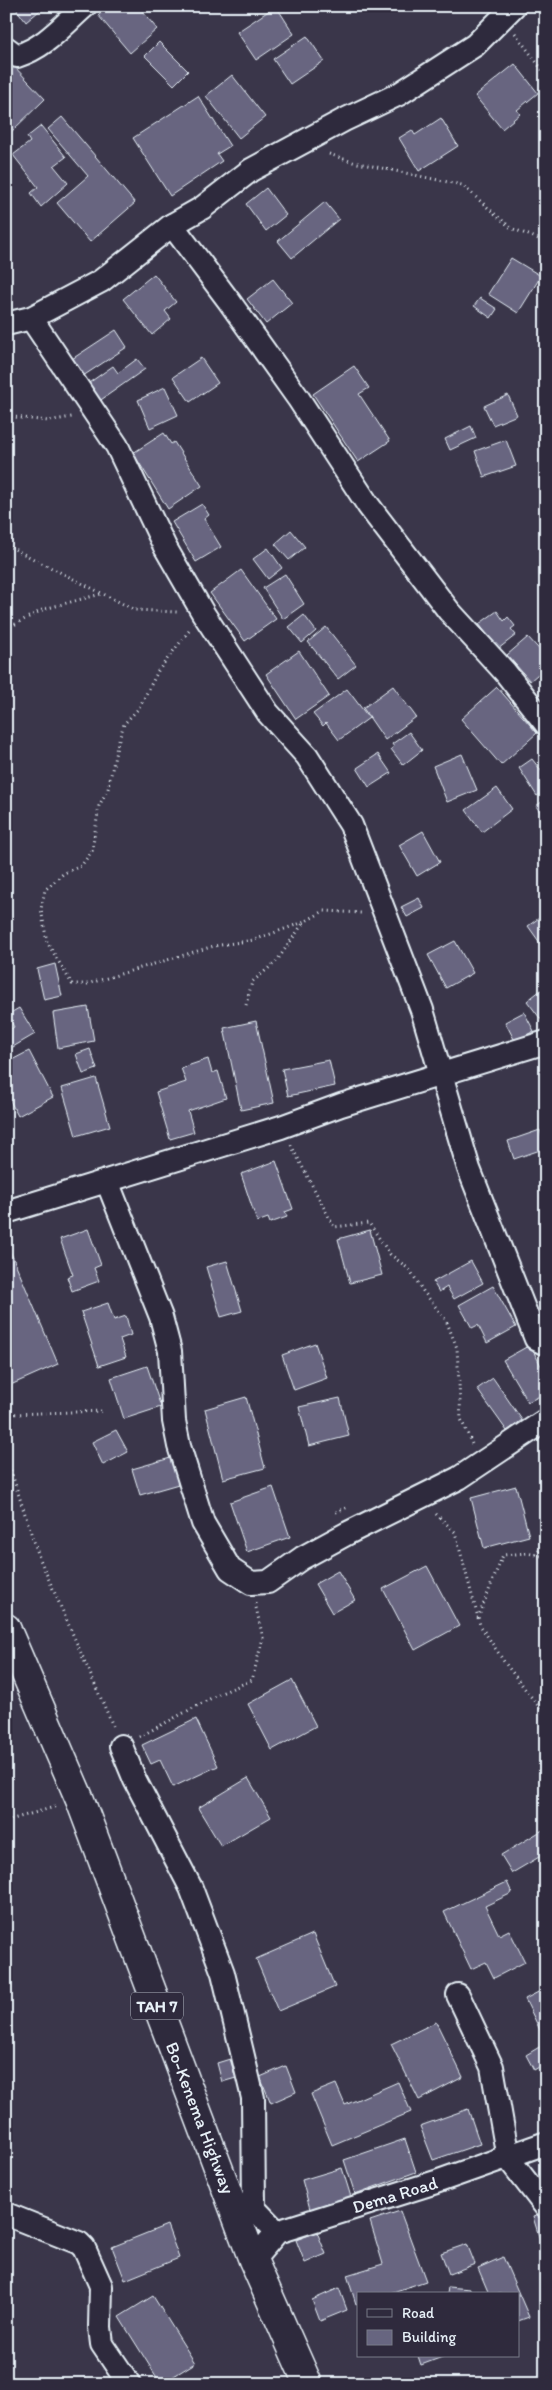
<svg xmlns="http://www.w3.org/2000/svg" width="552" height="2390" font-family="Itim,sans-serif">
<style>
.building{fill:#676580;stroke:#e8f1f8}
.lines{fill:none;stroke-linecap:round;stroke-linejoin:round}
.minor-casing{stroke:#e8f1f8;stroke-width:26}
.trunk-casing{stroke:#e8f1f8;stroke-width:31}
.path{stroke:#e8f1f8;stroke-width:3;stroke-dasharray:1 4;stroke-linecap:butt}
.minor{stroke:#2f2a3d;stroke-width:22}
.trunk{stroke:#2f2a3d;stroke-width:28}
.labels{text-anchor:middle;stroke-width:4;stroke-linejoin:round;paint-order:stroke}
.shield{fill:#2f2a3d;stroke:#b0b5c0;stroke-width:1}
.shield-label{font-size:16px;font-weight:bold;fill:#e8f1f8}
.street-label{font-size:18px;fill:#e8f1f8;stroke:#2f2a3d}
</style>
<rect width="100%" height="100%" fill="#3a364a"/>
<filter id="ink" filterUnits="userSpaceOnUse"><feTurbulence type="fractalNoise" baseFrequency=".02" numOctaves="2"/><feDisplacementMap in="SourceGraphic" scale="10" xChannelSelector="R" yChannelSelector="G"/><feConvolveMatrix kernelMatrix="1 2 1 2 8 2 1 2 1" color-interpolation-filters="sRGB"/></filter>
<g filter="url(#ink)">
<g class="building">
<polygon points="14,6 45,6 26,22"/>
<polygon points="108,6 138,6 157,29 130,53 98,15"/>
<polygon points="276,6 294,34 256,60 237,32"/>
<polygon points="307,36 324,61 290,84 273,59"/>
<polygon points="159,42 188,71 174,85 145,56"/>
<polygon points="11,63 45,99 10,133 6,130 6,68"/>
<polygon points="515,64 538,93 517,110 520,114 502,129 475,96"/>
<polygon points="232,75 265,117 239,138 206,96"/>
<polygon points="198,96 230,146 217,154 222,161 170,196 133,138"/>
<polygon points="62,117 135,203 90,242 57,203 88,176 48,129"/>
<polygon points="441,118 458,146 419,171 399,138 412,130 415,135"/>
<polygon points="41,126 66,157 54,166 68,183 41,207 31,193 38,187 13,155 30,142 27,137"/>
<polygon points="266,188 286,215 266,231 246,204"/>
<polygon points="325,202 339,219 292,258 278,241"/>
<polygon points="511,258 541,276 518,313 488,294"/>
<polygon points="154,274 176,302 165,311 171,319 152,335 123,299"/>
<polygon points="273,279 292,303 266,324 247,299"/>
<polygon points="480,298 497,309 491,318 474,306"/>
<polygon points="116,330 127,347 83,376 72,359"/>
<polygon points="201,358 218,383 190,402 173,377"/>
<polygon points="137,359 145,369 98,402 86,385 113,366 118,373"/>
<polygon points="354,366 369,388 359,394 390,441 358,462 313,394"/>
<polygon points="165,387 178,415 150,428 138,400"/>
<polygon points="508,395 517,415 493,425 484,406"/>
<polygon points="471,426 476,438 450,450 445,439"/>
<polygon points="164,433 171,444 174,442 202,486 168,509 133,453"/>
<polygon points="506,440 516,466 484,477 475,451"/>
<polygon points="202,504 209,515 204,519 221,547 196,562 172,522"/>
<polygon points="291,530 305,547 289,560 275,544"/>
<polygon points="268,548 282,568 268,579 253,559"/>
<polygon points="241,570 276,619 245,641 210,593"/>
<polygon points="285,574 304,604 283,619 263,588"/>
<polygon points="497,611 504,621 508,617 515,626 511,629 516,635 498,649 479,624"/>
<polygon points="304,615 316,631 302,643 289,627"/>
<polygon points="326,627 356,665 338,679 308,642"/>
<polygon points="528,637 546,657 546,667 530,681 507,655"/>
<polygon points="299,651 329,696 296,719 266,674"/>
<polygon points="393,686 416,717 385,740 363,708"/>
<polygon points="497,687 537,733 501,765 461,719"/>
<polygon points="347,689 369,718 339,740 326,723 323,726 313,714"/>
<polygon points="409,732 422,750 403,765 391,749 394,747 392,744"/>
<polygon points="378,754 391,773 369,787 357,768"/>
<polygon points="462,754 477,790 447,802 433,766"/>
<polygon points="532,759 546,777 546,790 537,796 519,768"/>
<polygon points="497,788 512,809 482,832 466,810"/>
<polygon points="546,799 546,821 536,806"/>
<polygon points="423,831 440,862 417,876 399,845"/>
<polygon points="419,898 424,908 407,917 401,907"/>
<polygon points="546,913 546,945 543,947 528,926"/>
<polygon points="455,941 473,973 446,988 428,955"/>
<polygon points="55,964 62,996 44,1000 37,969"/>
<polygon points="546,986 546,1026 527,1001"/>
<polygon points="88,1007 94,1041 58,1048 53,1013"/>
<polygon points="19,1008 35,1034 6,1051 6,1032 14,1027 7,1015"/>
<polygon points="524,1012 534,1031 515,1041 505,1022"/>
<polygon points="256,1021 274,1103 241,1110 224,1028"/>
<polygon points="90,1049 97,1069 83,1074 76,1054"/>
<polygon points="29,1051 53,1097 18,1116 6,1093 6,1063"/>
<polygon points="208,1059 212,1073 218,1071 226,1098 188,1111 194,1132 170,1139 156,1092 186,1082 181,1068"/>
<polygon points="329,1060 335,1086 288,1096 282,1069"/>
<polygon points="546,1066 546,1097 540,1068"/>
<polygon points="96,1078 110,1126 76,1136 62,1088"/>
<polygon points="540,1130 546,1148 514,1159 508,1141"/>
<polygon points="276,1161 293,1209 285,1212 287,1217 270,1223 268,1218 257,1222 241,1174"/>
<polygon points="88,1229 101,1265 94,1268 99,1281 72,1291 67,1277 73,1275 60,1239"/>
<polygon points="370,1230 382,1275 350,1283 338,1239"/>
<polygon points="8,1246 58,1364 6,1387 6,1247"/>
<polygon points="227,1261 242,1311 221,1317 206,1267"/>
<polygon points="471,1261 483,1283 454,1299 447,1287 439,1292 433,1282"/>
<polygon points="493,1286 516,1327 487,1343 478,1325 472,1328 459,1305"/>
<polygon points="108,1303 114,1320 126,1316 131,1335 120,1339 126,1357 99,1366 81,1312"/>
<polygon points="315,1343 327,1378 294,1390 282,1355"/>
<polygon points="530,1345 545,1373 542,1374 546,1381 546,1393 528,1402 503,1360"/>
<polygon points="147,1366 161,1407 124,1419 111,1378"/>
<polygon points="493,1378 522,1420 507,1431 477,1389"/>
<polygon points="246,1397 265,1468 223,1479 205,1409"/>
<polygon points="340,1398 349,1436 309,1446 299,1407"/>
<polygon points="116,1430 128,1452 103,1465 92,1442"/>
<polygon points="174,1457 182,1483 140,1495 132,1469"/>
<polygon points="516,1486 529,1536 484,1548 471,1498"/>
<polygon points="273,1487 290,1537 247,1552 230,1502"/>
<polygon points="427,1566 459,1626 415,1650 383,1589"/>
<polygon points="338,1571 355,1600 332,1613 315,1584"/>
<polygon points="292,1680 316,1726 272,1750 248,1704"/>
<polygon points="196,1719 218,1766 173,1787 160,1760 151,1764 142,1745"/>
<polygon points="248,1778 271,1817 221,1846 198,1808"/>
<polygon points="546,1828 546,1853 512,1873 501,1855"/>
<polygon points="507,1882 512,1893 485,1906 499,1935 509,1930 525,1962 494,1978 486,1962 471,1969 444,1912"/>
<polygon points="313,1934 335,1987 278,2011 256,1959"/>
<polygon points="546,1988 546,2029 541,2032 525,1999"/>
<polygon points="436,2022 463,2077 419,2100 391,2044"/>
<polygon points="546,2043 546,2075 541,2066 534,2070 526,2055"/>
<polygon points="230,2059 236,2078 222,2082 217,2063"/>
<polygon points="286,2066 296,2092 271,2103 260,2077"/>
<polygon points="398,2082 411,2112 332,2145 311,2094 336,2084 345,2105"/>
<polygon points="468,2109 480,2144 433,2160 420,2126"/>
<polygon points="405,2139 416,2172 355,2194 344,2160"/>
<polygon points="342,2168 351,2197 310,2209 302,2180"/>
<polygon points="400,2211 426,2281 387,2294 358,2294 358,2303 356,2304 347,2275 383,2264 370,2221"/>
<polygon points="546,2213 546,2256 545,2256 533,2217"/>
<polygon points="167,2225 179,2258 125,2280 112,2247"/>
<polygon points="317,2232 326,2254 305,2263 296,2240"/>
<polygon points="467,2244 475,2264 449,2274 441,2253"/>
<polygon points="503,2257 529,2317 518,2321 518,2294 489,2294 478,2268"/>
<polygon points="448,2287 470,2289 470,2294 447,2294"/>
<polygon points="339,2288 347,2310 320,2321 312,2300"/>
<polygon points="153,2296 195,2363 161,2384 119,2317"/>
<polygon points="418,2356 445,2356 421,2365"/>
</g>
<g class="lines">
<defs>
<g id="minor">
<path d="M6,48L17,56C46,47 63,25 85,6"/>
<polyline points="172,225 229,301 298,398 368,505 449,611 505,672 546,724"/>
<polyline points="31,318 117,446 165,547 203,613 268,713 307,756 351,825 422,1010 469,1169 536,1339 546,1344"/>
<polyline points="6,324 31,318 101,281 172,225 202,208 251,170 344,120 399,94 475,45 514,6"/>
<polyline points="107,1181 161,1317 170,1351 174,1421 179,1446 203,1523 230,1569 251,1583 268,1582 302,1558 348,1533 459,1478 546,1420"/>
<polyline points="6,1212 281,1127 341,1105 546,1042"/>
<polyline points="121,1746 135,1780 191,1888 223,1973 253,2098 254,2208 277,2232"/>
<polyline points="458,1995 492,2067 508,2158 546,2207"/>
<polyline points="6,2214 79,2243 84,2248 101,2286 100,2327 102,2344 129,2384"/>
<polyline points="253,2260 277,2232 436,2182 546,2143"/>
</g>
<polyline id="trunk" points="6,1628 80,1800 253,2260 308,2384"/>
</defs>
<use href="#minor" class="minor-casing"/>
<use href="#trunk" class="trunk-casing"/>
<g class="path">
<polyline points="515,33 546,75"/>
<polyline points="329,154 353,162 462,185 511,228 546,242"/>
<polyline points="6,416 48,421 72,417"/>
<polyline points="6,545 135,610 178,612"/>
<polyline points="6,629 44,609 101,594"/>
<polyline points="189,631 158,671 139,708 124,724 117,746 108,789 99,806 92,851 81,866 64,873 45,890 41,909 47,942 72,984 87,984 214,946 254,940 304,922 324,911 362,913"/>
<polyline points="545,886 546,882"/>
<polyline points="246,1005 252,982 276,962 304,922"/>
<polyline points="291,1145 334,1227 369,1223 390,1254 410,1270 423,1291 446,1320 457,1348 461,1419 472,1444"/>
<polyline points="6,1411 11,1414 105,1411"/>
<polyline points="6,1456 39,1557 113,1726"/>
<polyline points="336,1512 348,1507"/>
<polyline points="436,1514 455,1532 480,1625 505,1663 546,1716"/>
<polyline points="535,1555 546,1542"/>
<polyline points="478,1618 503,1555 527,1553 546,1557"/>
<polyline points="139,1737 219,1694 252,1680 263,1638 255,1603"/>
<polyline points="6,1821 58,1806"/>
</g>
<use href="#minor" class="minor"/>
<use href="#trunk" class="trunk"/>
</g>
</g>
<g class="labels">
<rect class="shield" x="131" y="1992.5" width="52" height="27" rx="4"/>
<g class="shield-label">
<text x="157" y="2012">TAH 7</text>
</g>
<g class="street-label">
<text transform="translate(200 2118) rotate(69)" y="6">Bo-Kenema Highway</text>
<text transform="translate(395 2195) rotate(-17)" y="6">Dema Road</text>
</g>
</g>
<rect width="552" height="2390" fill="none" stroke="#2f2a3d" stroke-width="25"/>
<rect x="12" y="12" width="527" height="2365" fill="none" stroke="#e8f1f8" stroke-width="2" filter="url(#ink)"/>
<rect x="357" y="2292" width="162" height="65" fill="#2f2a3d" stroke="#797a88"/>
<rect x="367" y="2309" width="25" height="8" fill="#2f2a3d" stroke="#797a88"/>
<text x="402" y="2318" font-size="15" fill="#e8f1f8">Road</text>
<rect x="367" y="2330" width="25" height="15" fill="#676580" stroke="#797a88"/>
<text x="402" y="2342" font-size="15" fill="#e8f1f8">Building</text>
</svg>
